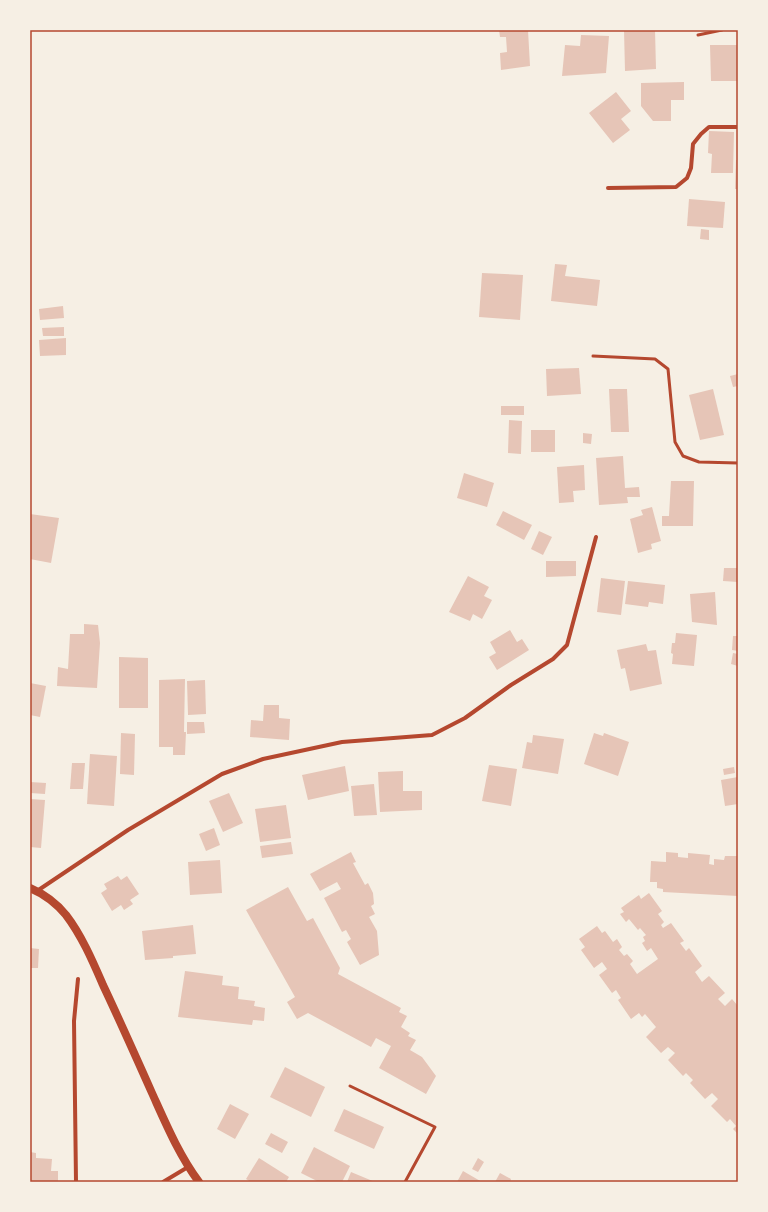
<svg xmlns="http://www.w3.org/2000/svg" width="768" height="1212" font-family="'Open Sans',sans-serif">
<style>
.building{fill:#e6c5b7}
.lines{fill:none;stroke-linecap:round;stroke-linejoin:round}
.service{stroke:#b5482f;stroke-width:3}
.minor{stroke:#b5482f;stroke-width:4}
.secondary{stroke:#b5482f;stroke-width:8}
.neatline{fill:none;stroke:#b5482f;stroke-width:1.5}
</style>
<rect width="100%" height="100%" fill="#f6efe4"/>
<g class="building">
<polygon points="499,30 528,30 530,66 501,70 500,53 507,52 506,37 500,37"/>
<polygon points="624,30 655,30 656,69 625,71"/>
<polygon points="581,35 609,36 606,73 562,76 565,45 580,46"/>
<polygon points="710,45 738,45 738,81 711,81"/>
<polygon points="684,82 684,100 671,100 671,121 653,121 641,106 641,83"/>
<polygon points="616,92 631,111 621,119 630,130 613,143 589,113"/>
<polygon points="709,131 734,132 733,173 711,173 712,154 708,153"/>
<polygon points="736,160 738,160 738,189 735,189"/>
<polygon points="689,199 725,202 723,228 687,226"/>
<polygon points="701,229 709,230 709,240 700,239"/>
<polygon points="555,264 567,265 565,276 600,280 597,306 551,301"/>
<polygon points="482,273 523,275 520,320 479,317"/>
<polygon points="63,306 64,318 40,320 39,309"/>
<polygon points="64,327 64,336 43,336 42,328"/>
<polygon points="66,338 66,355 40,356 39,340"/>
<polygon points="579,368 581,394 547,396 546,369"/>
<polygon points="738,374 738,386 733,387 730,376"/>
<polygon points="609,389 627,389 629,432 611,432"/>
<polygon points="713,389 724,435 700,440 689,395"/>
<rect x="501" y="406" width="23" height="9"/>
<polygon points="509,420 522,421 521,454 508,453"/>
<rect x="531" y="430" width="24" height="22"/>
<polygon points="583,433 592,434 591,444 583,443"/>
<polygon points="623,456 625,488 639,487 640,497 627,497 628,503 599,505 596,458"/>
<polygon points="584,465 585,490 573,491 574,502 559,503 557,467"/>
<polygon points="464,473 494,483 487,507 457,498"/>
<polygon points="671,481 694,481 693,526 662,526 662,516 669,516"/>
<polygon points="652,507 661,541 651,544 652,549 638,553 630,519 643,515 641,510"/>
<polygon points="503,511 532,525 524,540 496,525"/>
<polygon points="30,514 59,518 51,563 30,559"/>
<polygon points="539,531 552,537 543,555 531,549"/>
<polygon points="546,561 576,561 576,576 546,577"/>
<polygon points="724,568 738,568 738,582 723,581"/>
<polygon points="468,576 489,587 484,596 492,600 482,619 473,614 470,621 449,612"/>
<polygon points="601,578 625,581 621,615 597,612"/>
<polygon points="628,581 665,585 663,604 649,602 648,607 625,604"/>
<polygon points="715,592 717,625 692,622 690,594"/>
<polygon points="84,624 98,625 100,643 97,688 57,686 58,667 68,669 70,634 84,634"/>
<polygon points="510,630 517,642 522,639 529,650 497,670 489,657 496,653 490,642"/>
<polygon points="676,633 697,635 694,666 672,664 673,654 671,653 672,643 675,643"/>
<polygon points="733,636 738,636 738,651 732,650"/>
<polygon points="646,644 648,651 656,650 662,684 630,691 625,668 621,669 617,650"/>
<polygon points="733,653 738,654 738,666 731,664"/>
<polygon points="119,657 148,658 148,708 119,708"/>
<polygon points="185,679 184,732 186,732 185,755 173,755 173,747 159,747 159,680"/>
<polygon points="205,680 206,714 188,715 187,681"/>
<polygon points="30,683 46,686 40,717 30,715"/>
<polygon points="264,705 279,705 279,718 290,719 289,740 250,737 251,720 263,721"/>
<polygon points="187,722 204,722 205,733 187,734"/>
<polygon points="121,733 135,734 134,775 120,774"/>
<polygon points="594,733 603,736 604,733 629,742 618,776 584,764"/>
<polygon points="533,735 564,739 558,774 522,768 527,742 532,743"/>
<polygon points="90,754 117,756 114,806 87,804"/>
<polygon points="72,763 85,763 83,789 70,789"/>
<polygon points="489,765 517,769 511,806 482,801"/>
<polygon points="345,766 349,791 308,800 302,775"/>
<polygon points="734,767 735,773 724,775 723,769"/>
<polygon points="403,771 403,791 422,791 422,810 380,812 378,772"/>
<polygon points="738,777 738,804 725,806 721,780"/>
<polygon points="30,782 46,783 45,794 30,793"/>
<polygon points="374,784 377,815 354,816 351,786"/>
<polygon points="229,793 243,823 223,832 209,801"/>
<polygon points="30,799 45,800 41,848 30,847"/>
<polygon points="286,805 291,838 260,842 255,809"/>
<polygon points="214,828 220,845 206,851 199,834"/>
<polygon points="291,842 293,854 262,858 260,846"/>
<polygon points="351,852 356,862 353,863 365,885 368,883 373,893 374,904 371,906 375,914 369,917 377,931 379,955 360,965 347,942 351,939 346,930 342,932 324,898 341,889 337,882 320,891 310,874"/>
<polygon points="666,852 678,853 678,857 688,858 688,853 710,855 709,864 714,865 714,859 724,860 725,856 738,856 738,896 663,892 663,889 657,888 657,882 650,882 651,861 666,862"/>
<polygon points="220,860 222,893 190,895 188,862"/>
<polygon points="118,876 121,880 127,876 139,894 130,900 133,904 124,910 121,905 112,911 101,893 107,889 104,884"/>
<polygon points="288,887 307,921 313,918 340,968 338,974 401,1008 399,1012 407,1016 401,1027 410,1033 408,1036 416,1040 410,1050 422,1057 436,1076 426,1094 379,1068 391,1046 376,1038 371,1047 308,1013 297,1019 287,1002 295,997 246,910"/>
<polygon points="649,893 662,911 658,914 664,922 661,925 663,928 671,923 684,941 680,943 686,951 689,948 702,966 695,972 702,982 709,976 725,993 718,999 725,1006 732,999 738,1006 738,1134 733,1129 736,1126 730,1119 727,1122 711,1106 718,1099 712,1093 705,1099 690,1083 693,1080 686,1073 683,1076 668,1060 675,1053 668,1047 661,1053 646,1037 656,1027 645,1014 642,1017 639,1013 631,1019 618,1000 621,998 616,990 612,993 599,975 607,969 602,962 594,968 581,950 585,947 579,939 597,926 602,933 605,931 613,942 617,939 622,947 619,950 624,956 627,954 633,961 630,964 637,974 658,959 651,948 647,951 642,943 645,941 643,937 646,935 640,928 638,930 629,919 626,922 620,914 624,912 621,908 639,895 641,899"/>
<polygon points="193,925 196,954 173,956 173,958 145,960 142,931"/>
<polygon points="30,948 39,949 38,968 30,968"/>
<polygon points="185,971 223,976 222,985 239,987 238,999 255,1001 254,1006 265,1008 264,1021 253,1020 252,1025 178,1017"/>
<polygon points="285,1067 325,1087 311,1117 270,1097"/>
<polygon points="230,1104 249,1114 235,1139 217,1129"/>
<polygon points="344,1109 384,1127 374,1149 334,1131"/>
<polygon points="271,1133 288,1142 282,1153 265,1144"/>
<polygon points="314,1147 350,1166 342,1182 319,1182 301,1173"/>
<polygon points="30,1152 36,1153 36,1158 52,1159 51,1171 58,1171 58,1182 30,1182"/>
<polygon points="259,1158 289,1177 286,1182 251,1182 246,1179"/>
<polygon points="478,1158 484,1162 478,1172 472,1169"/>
<polygon points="463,1171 482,1182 457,1182"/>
<polygon points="351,1172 375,1182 347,1182"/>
<polygon points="500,1173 511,1179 510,1182 495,1182"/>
</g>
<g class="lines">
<g class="service">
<polyline points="698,35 722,30"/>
<polyline points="593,356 655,359 668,369 675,442 683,456 699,462 738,463"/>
<polyline points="350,1086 435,1127 405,1182"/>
</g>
<g class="minor">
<polyline points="608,188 676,187 687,178 691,168 693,144 701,134 709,127 738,127"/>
<polyline points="37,891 128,830 222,774 263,759 342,742 432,735 465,718 511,685 553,659 567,645 596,537"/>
<polyline points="76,1182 74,1021 78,979"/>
<polyline points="163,1182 188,1167"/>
</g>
<path class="secondary" d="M30,888C44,894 57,904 66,915C82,936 93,962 103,985C120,1021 136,1057 152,1093C166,1124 179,1155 199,1182"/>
</g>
<rect width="768" height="1212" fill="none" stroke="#f6efe4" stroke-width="62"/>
<rect x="31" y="31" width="706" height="1150" class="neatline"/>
</svg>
